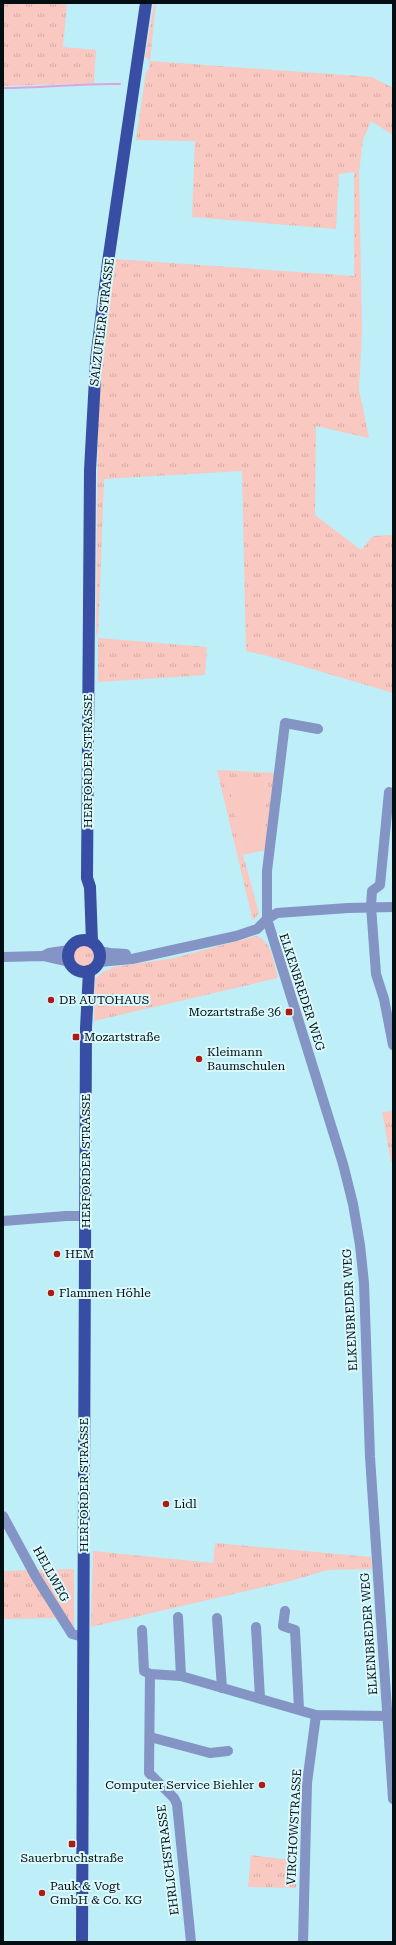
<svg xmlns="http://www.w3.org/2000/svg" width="396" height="1945" font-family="'Roboto Serif',serif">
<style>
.grass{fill:url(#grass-tufts)}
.park{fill:#f9c8c0}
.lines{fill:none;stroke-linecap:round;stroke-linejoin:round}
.stream{stroke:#e1a2dc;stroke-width:2}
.minor{stroke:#8394c5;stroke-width:10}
.major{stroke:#384da4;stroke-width:12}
.poi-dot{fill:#ac1c12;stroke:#dbf8fd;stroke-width:1.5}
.labels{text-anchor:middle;stroke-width:4;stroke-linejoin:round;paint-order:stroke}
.street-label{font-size:12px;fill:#010f12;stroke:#dbf8fd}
.poi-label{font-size:12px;fill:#010f12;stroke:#dbf8fd;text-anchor:start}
</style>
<defs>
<pattern id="grass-tufts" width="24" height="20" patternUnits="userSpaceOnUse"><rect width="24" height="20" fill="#f9c8c0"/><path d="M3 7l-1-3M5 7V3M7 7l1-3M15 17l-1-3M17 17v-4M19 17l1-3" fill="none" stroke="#d4aba4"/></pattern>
</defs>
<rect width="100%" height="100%" fill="#beeef7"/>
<g class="grass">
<polygon points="3,3 67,3 63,47 96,50 94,83 3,86"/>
<polygon points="154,3 156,3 150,61 372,77 393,88 393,135 371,121 363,140 359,172 362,330 359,390 369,438 316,426 315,515 361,550 373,536 393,535 393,693 268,656 246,651 242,471 104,479 98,638 207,647 205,675 98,682 98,638 96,633 98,420 104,346 115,259 354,276 354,172 339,174 336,229 192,217 195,141 136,140 146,72 149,69 150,61 145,57"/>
<polygon points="217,770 276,773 267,850 261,851 268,780 229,780 243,855 259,913 253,921"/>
<path d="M256,936C272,940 274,964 278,978L94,1021L95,979L101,973L114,967L174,958Z"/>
<circle cx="84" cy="956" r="11"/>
<polygon points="393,1111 393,1161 391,1162 382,1112"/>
<polygon points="215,1543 371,1557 372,1569 328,1570 290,1581 91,1627 93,1551 213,1563"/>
<polygon points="74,1569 74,1630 57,1618 3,1619 3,1571"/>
<polygon points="251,1855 297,1861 296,1888 248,1887"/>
</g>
<polygon class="park" points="268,779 261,851 243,855 229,780"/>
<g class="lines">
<path class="stream" d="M3,88C42,88 81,83 120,84"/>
<g class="minor">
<polyline points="318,729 285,723 267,871 267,919 343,1164 353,1204 360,1245 364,1283 370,1457 393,1799"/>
<polyline points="389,792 380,885 372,891 371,906 376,974 384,999 393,1045"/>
<polyline points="99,951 110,953 126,954"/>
<polyline points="43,956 49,953 69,950"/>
<polyline points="3,957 43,956 69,962"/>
<polyline points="99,962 132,959 236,936 257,929 267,919 277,913 348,908 393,907"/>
<polyline points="3,1221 66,1216 86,1216"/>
<polyline points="3,1516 36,1577 72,1634 83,1637"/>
<polyline points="285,1611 283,1626 295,1630 299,1709"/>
<polyline points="178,1617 181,1676"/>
<polyline points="217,1618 222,1688"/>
<polyline points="256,1627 260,1698"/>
<polyline points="142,1630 144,1671 150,1674 181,1676 316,1715 388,1716"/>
<polyline points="150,1674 149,1773 174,1798 177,1804 191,1942"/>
<polyline points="150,1737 210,1753 228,1751"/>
<polyline points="303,1942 307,1783 316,1715"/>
</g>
<g class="major">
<circle cx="84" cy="956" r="16"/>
<polyline points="92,942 90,887 87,878 90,470 96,360 108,262 146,3"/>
<polyline points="82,1942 86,1028 89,971"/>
</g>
</g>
<g class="poi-dot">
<circle cx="51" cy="1000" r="4"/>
<rect x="285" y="1008" width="8" height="8" rx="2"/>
<rect x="72" y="1033" width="8" height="8" rx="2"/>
<circle cx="199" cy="1059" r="4"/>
<circle cx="57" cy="1254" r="4"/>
<circle cx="51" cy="1293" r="4"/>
<circle cx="166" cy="1504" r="4"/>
<circle cx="262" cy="1785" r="4"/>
<rect x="68" y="1840" width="8" height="8" rx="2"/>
<circle cx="42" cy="1893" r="4"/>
</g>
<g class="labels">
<g class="street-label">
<text transform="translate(102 322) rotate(-83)" y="4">SALZUFLER STRASSE</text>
<text transform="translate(88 761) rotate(-90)" y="4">HERFORDER STRASSE</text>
<text transform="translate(302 992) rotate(72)" y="4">ELKENBREDER WEG</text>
<text transform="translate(86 1161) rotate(-90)" y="4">HERFORDER STRASSE</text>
<text transform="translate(350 1310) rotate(-93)" y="4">ELKENBREDER WEG</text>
<text transform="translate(84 1485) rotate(-90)" y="4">HERFORDER STRASSE</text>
<text transform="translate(51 1574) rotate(61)" y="4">HELLWEG</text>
<text transform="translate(369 1634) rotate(-94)" y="4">ELKENBREDER WEG</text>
<text transform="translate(294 1827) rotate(-87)" y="4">VIRCHOWSTRASSE</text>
<text transform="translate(168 1860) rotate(-97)" y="4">EHRLICHSTRASSE</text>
</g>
<g class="poi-label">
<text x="59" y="1004">DB AUTOHAUS</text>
<text x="281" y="1016" text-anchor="end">Mozartstraße 36</text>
<text x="84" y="1041">Mozartstraße</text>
<text x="207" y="1056">Kleimann<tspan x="207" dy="14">Baumschulen</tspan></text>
<text x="65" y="1258">HEM</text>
<text x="59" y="1297">Flammen Höhle</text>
<text x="174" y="1508">Lidl</text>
<text x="254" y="1789" text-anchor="end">Computer Service Biehler</text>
<text x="72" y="1862" text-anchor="middle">Sauerbruchstraße</text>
<text x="50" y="1890">Pauk &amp; Vogt<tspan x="50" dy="14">GmbH &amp; Co. KG</tspan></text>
</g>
</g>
<rect width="396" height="1945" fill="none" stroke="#010f12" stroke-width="8"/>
</svg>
